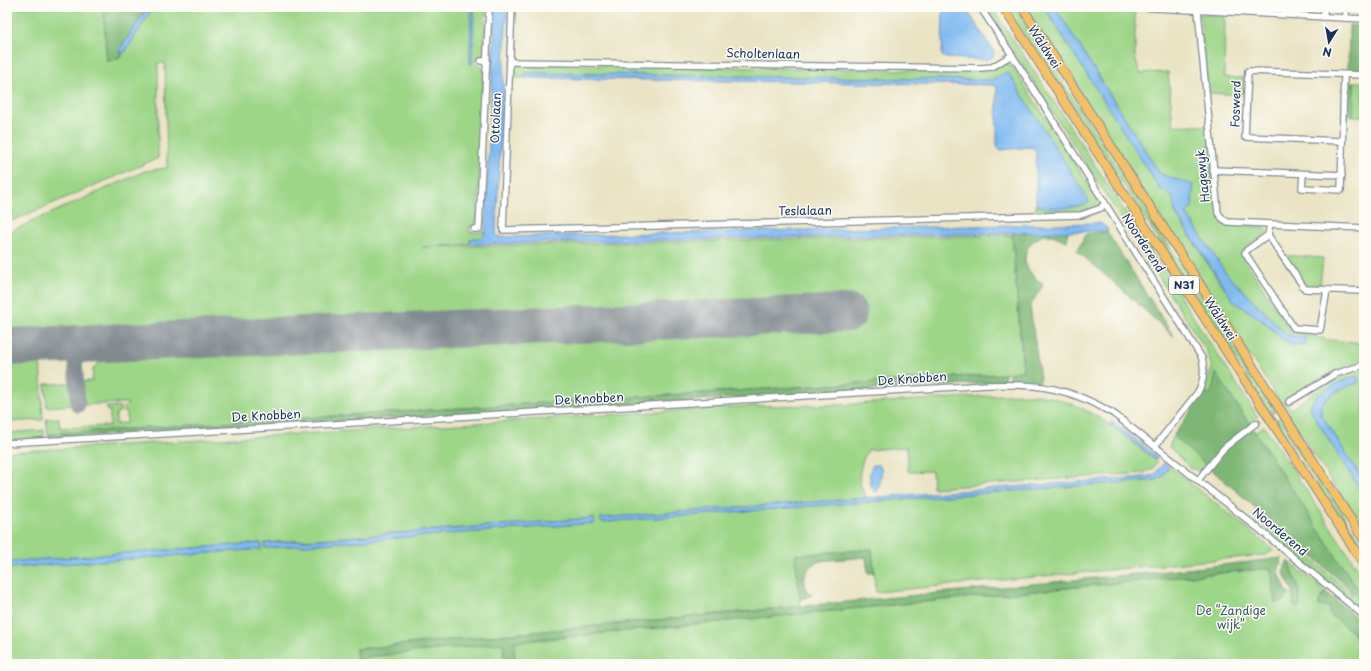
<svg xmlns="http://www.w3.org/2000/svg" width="1371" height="671" font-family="'Playpen Sans',sans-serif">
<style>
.green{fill:#9ed688;stroke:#5c8273;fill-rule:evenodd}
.forest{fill:#7eb774;stroke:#4c7369}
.water{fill:#80baf1;stroke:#4e74a8}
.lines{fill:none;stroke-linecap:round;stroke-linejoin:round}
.taxiway{stroke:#828a91;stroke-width:15}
.runway{stroke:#828a91;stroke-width:38}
.minor-tunnel{stroke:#c1c0b0;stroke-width:5.5;stroke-dasharray:5.5 3;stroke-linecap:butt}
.minor-casing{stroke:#828a91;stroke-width:8}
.highway-casing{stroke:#828a91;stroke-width:10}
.minor{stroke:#fff;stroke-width:5.5}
.highway{stroke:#f4c16a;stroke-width:8}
.labels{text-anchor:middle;stroke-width:3;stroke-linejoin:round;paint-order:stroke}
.shield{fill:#fdfcf7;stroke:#5f6c8c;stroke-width:1}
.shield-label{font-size:11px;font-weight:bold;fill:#1b2f5e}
.street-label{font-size:12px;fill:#1b2f5e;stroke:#fdfcf7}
.park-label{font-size:12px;fill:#3c5968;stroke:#fdfcf7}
</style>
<rect width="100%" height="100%" fill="#fdfcf7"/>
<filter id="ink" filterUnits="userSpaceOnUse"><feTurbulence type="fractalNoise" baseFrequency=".025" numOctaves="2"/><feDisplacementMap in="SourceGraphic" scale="8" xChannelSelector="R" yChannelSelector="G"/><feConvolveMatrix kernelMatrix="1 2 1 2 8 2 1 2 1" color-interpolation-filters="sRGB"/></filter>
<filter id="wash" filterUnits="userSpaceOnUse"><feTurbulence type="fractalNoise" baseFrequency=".012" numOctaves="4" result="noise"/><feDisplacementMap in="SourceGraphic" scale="16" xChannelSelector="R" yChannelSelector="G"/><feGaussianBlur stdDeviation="0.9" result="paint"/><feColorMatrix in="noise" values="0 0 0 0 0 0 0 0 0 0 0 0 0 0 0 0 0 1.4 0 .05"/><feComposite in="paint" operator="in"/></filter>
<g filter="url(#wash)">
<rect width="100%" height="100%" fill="#eae4c4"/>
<g class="green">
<polygon points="7,7 103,7 107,62 122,56 122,53 125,52 153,7 471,7 470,63 472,64 474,7 486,7 484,52 480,57 476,58 476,63 482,67 484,72 477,221 474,226 469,227 469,232 485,232 485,234 481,238 470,240 470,244 422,247 1012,235 1023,370 1005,374 48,434 46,419 59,418 60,428 110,426 110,411 107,411 107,407 120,407 120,412 116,413 116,424 127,423 127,412 123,412 123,407 127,406 127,403 79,405 78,382 92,381 93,369 105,356 849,325 848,301 41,333 40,337 7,339 7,233 145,171 167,168 165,63 158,63 158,158 7,223"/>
<polygon points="985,7 991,7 1040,80 1258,417 1203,469 1199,471 1190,468 1169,447 1175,433 1178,440 1195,454 1214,394 1204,394 1212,368 1206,350"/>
<polygon points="1005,7 1014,7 1275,409 1270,412 1063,91"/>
<path d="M1025,7H1044L1160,189C1175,195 1173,198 1175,213L1223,287L1284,340L1301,338L1287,335L1225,272L1186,213L1192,208L1193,185L1160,174L1055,7H1120L1135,12V57L1140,73L1168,72L1173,125L1208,126L1215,202L1228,224L1264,227L1267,231C1262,241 1244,244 1243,253L1245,260L1291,331L1329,340L1364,343V363C1334,367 1311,385 1286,401L1291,409C1314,393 1336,375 1364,369V481L1322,416L1320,407C1327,395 1346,386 1359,382L1357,376C1342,380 1320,390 1311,403L1325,434L1364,496V532Z"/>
<polygon points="1200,14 1225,16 1224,77 1244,78 1243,95 1208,93"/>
<polygon points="1004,63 1012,66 1098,199 1101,208 1078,213 1036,214 1036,203 1037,206 1088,199 1009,74 1000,76 991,80 526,73 524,75 526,78 512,78 512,72 516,67 526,64 982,71 995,68"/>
<polygon points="1354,82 1364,82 1364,116 1353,116"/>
<polygon points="1280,255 1323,258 1320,286 1300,285"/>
<polygon points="40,355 43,420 7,422 7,356"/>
<polygon points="74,383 76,405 47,407 45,384"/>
<path d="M1018,394C1077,394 1114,426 1157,462L1153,468L1144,473L933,488L932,471L908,472L907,447L868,450C859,466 855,482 867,498L601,518V520L602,522L1156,480L1162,477L1169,466L1274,550L1266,555L876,592L872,549L795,555L801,606L356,649L357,664H7V568L261,549L262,545L261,543L7,562V452L752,406L840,405ZM594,518V523L265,548V543Z"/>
<polygon points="1280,417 1364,547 1364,557 1276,420"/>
<polygon points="1264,426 1364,578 1364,613 1268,533 1259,515 1353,595 1255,441 1244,439"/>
<polygon points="44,430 44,436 41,439 7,441 7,433"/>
<polygon points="1288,561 1326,592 1319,601 1328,606 1330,614 1353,633 1364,650 1364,664 515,664 513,642 1271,568 1275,603 1283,601 1288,594 1293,593 1294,606 1300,608 1298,585"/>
<polygon points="503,643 505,664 366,664 365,657"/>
</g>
<g class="forest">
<polygon points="103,7 148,7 120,49 122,56 107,62"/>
<polygon points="1349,25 1364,26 1364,73 1348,73"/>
<polygon points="1348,81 1354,82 1353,116 1346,115"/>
<path d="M1068,229L1067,241C1061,239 1055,235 1049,235C1032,235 1019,254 1028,269C1031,275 1038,280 1043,285L1030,306L1040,379L1039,384L1009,382V373L1023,370L1012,235L1022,230Z"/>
<polygon points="1107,232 1174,337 1125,292 1077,251 1086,234"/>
<polygon points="1216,373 1364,599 1364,601 1177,440 1175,433 1204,394 1211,394"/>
<polygon points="1005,374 1004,382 51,438 48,434"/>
<path d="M872,549L874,573H868L866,557L820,561C805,566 798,583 812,595L800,600L795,555Z"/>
<path d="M1282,558L1278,571L1288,594C1285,601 1282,602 1275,603L1271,568L514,642L515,664H505L503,643L366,657V664H357L356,649L1178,570Z"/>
<path d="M1288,561L1298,585L1300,608L1294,606C1294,601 1294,595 1292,590C1288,579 1279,573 1288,561Z"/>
<polygon points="1326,592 1364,624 1364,650 1353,633 1330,614 1328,606 1319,606 1319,601"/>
</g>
<g class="water">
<polygon points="148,7 153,7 125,52 122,53 120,49"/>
<polygon points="471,7 474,7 472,64 470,64"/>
<polygon points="495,7 507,7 496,233 498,237 1100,223 1107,228 1108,231 470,244 470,240 473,238 481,238 485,234"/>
<polygon points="943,7 965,7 991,47 994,52 993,57 986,60 946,58 942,56"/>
<path d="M1044,7H1055L1160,174L1193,185L1192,208L1186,213L1225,272L1287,335L1305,338L1306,344L1292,345L1284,340L1262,320L1234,302L1175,212C1173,199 1175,195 1160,189Z"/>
<path d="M525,73L991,80L1005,73L1009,74L1088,199L1089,202C1082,209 1041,211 1036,203V152L1034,148L1030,147L1001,150L997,147V88L995,85L526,78L524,75Z"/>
<path d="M1357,376L1359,382C1346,386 1327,395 1320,407L1322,416L1364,481V496L1312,413L1310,407C1313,392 1344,380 1357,376Z"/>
<polygon points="1112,421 1158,457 1156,460 1110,424"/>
<polygon points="1164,463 1169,466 1162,477 1156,480 602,522 600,520 601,518 1144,477 1154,475"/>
<path d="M873,465H879L882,470L879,489L876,492C869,489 868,470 873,465Z"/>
<polygon points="594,518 594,523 265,548 265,543 285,542"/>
<polygon points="261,543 262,549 7,568 7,562"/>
</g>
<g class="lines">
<polyline class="taxiway" points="74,344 78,405"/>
<polyline class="runway" points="7,347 848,313"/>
</g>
</g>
<g filter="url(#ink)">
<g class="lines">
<polyline class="minor-tunnel" points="1256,423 1289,402"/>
<defs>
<g id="minor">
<polyline points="512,7 503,230 1081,215 1101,208 1105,203"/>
<path d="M980,7L1012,55L1202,358C1205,370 1204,381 1198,392L1155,446"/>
<polyline points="1135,7 1364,19"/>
<polyline points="1198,11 1218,213 1223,219 1228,222 1364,228"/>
<polyline points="1324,17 1324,7"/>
<polyline points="1346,18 1346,7"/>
<polyline points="481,61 487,61"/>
<polyline points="510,62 981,68 992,67 1012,55"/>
<polyline points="1341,141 1245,137 1248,71 1364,75"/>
<polyline points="1213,170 1342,175"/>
<polyline points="1303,174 1302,188 1341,190 1344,75"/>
<polyline points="1270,224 1268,235 1247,250 1245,253 1294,328 1320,330 1327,290"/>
<polyline points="474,229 479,229 489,7"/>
<polyline points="1268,235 1305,289 1364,291"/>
<polyline points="1289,402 1335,374 1364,365"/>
<path d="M7,443C334,423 661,407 988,385C1037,383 1071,388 1114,414L1259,529L1364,616"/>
<polyline points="1198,480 1224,448 1256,423"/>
</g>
<g id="highway">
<polyline points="1003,7 1364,564"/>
<polyline points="1022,7 1364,540"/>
</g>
</defs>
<use href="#minor" class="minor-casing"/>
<use href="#highway" class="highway-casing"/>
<use href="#minor" class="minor"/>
<use href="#highway" class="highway"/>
</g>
</g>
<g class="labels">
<rect class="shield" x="1169" y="276" width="30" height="18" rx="3"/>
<g class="shield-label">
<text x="1184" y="289">N31</text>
</g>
<g class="street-label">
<text transform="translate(1044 47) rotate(57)" y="4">Wâldwei</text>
<text transform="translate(763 54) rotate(1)" y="4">Scholtenlaan</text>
<text transform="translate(1236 104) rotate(-88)" y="4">Foswerd</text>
<text transform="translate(496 118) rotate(-88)" y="4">Ottolaan</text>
<text transform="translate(1203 176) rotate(-96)" y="4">Hagewyk</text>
<text transform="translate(805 211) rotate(-1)" y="4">Teslalaan</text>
<text transform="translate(1143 243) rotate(57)" y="4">Noorderend</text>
<text transform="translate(1220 319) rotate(57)" y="4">Wâldwei</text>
<text transform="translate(912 379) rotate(-4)" y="4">De Knobben</text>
<text transform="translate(589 399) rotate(-3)" y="4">De Knobben</text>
<text transform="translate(266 416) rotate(-3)" y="4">De Knobben</text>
<text transform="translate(1280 532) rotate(40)" y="4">Noorderend</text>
</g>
<g class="park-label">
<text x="1231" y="615">De “Zandige<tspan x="1231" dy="14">wijk”</tspan></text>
</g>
</g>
<rect width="1371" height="671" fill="none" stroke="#fdfcf7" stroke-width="24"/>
<g transform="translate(1329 42) rotate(191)" stroke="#fdfcf7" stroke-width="3" paint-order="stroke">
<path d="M0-3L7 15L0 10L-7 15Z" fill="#1b2f5e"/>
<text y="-6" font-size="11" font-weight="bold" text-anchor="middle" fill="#1b2f5e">N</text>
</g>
</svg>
